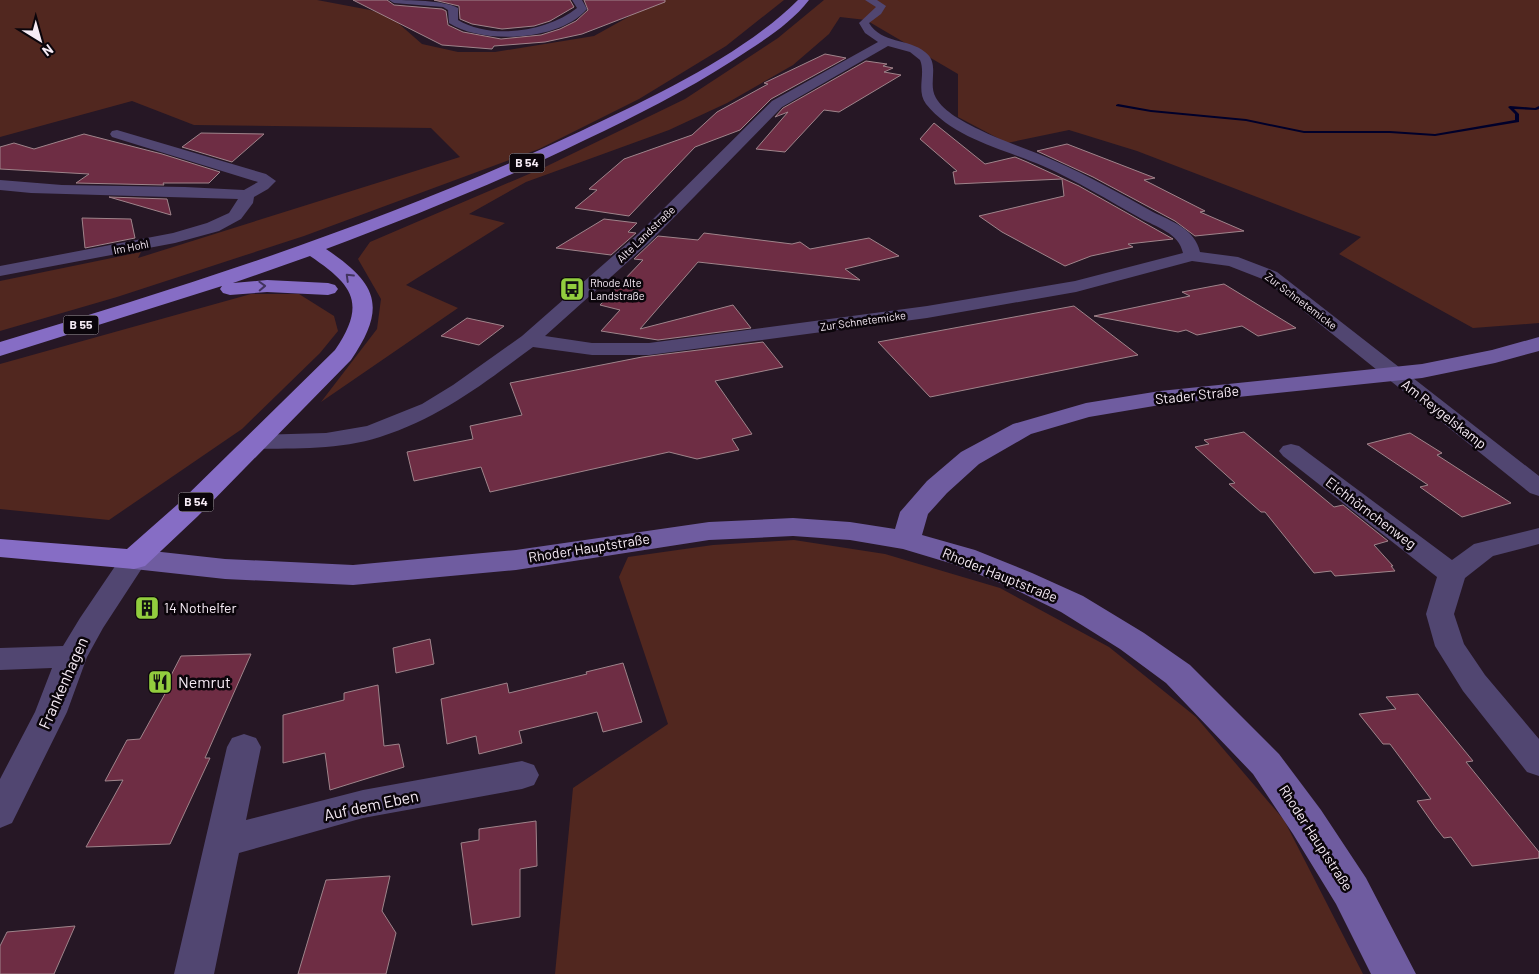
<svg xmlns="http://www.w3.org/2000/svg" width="1539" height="974" font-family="Barlow,sans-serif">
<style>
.green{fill:#51271f}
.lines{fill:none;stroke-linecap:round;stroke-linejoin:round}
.stream{fill:#00002a;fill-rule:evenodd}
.building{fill:#6e2d44;stroke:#9f848b}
.street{fill:#514671;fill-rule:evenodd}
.secondary{fill:#6f5ca0;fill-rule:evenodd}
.primary{fill:#866dc5;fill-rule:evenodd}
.oneway{stroke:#42345f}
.labels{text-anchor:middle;stroke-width:5;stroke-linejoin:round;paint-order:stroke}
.far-street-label{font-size:11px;fill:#f6ebf5;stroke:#0b050b}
.far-poi-label{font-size:11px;fill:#f6ebf5;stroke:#0b050b;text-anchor:start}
.shield{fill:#0b050b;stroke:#b0a6af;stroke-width:1}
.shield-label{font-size:12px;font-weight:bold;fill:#f6ebf5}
.street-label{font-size:14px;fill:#f6ebf5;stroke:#0b050b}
.poi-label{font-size:14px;fill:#f6ebf5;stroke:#0b050b;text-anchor:start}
.near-poi-label{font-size:16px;fill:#f6ebf5;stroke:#0b050b;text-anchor:start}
.near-street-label{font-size:16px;fill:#f6ebf5;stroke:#0b050b}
</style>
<rect width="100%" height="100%" fill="#261725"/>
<g class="green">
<polygon points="0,0 317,0 370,10 390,16 422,44 458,52 495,52 594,36 630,16 635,0 784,0 726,46 639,99 539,149 304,236 117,297 0,331 0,281 141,252 138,258 460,157 431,128 194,125 132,101 0,137"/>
<polygon points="824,0 1539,0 1539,323 1473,328 1339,254 1361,237 1137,151 1069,130 1007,143 958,117 958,74 866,20 840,17 829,34 793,65 727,103 669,130 526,182 469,214 505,223 406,285 458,308 321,402 377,329 381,299 358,259 370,242 543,168 685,99 778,38"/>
<polygon points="251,294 299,294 334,316 338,331 320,353 242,429 109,520 0,509 0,364"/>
<polygon points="794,540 885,554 1000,588 1109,647 1196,717 1284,820 1363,974 555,974 573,788 668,724 619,577 628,557 713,545"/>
</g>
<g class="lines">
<polygon class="stream" points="1118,104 1151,110 1246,119 1304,131 1390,131 1435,134 1515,120 1515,114 1508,107 1510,106 1535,108 1539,106 1539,109 1536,110 1514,109 1519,114 1519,122 1435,136 1390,133 1304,133 1246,121 1151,112 1116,106 1116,105"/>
</g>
<g class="building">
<polygon points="353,0 387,0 394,5 442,9 446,11 448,25 463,32 501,39 541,35 560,29 576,21 588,10 584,0 665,0 665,2 582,34 545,42 494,46 492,49 442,45"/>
<polygon points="434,0 570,0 574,7 550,21 534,26 502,29 472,24 460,19 459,6"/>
<polygon points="825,54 846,58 771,99 740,130 695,147 629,216 575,208 597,190 589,189 624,159 692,135 717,112 768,84 764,83"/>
<polygon points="866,61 887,64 883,66 893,68 884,72 901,75 839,112 824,110 785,152 756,149 788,112 775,117 783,108"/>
<polygon points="934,123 985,164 1015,157 1027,162 1079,186 1173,239 1128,244 1133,247 1091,256 1065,266 1002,232 979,216 1064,196 1062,179 955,184 953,172 957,171 920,139"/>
<polygon points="201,133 264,134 232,162 182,147"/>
<polygon points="84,134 162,154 220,172 209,183 163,183 164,185 76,183 89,174 0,169 0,147 14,143 34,149"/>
<polygon points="1067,144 1155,178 1144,180 1205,211 1200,212 1244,231 1195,236 1175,221 1093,177 1037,151"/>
<polygon points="109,197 167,199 171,215"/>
<polygon points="82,218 131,219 135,238 85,248"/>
<polygon points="604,219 637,223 628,232 636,233 611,255 556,248"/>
<polygon points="704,233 792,244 800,242 810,249 869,238 899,256 845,269 860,280 698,262 640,329 733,305 751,328 658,340 601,331 620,310 600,305 643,260 634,259 658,236 698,240"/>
<polygon points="1224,284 1296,328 1258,336 1242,326 1197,335 1186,330 1178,332 1094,316 1190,296 1182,292"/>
<polygon points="1074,306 1138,355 930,397 878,342"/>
<polygon points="467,318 504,326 479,345 441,336"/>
<polygon points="763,342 783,367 715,381 752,434 732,439 739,450 697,459 669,452 490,492 481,467 414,481 407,452 473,439 470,426 522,415 510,383 642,357"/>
<polygon points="1244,432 1334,507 1343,505 1388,541 1374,545 1393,566 1391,566 1395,571 1335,576 1331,571 1314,573 1265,512 1261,512 1229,484 1235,483 1195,447 1209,444 1204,440"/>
<polygon points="1410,433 1442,453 1437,455 1511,503 1462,517 1420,487 1428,485 1367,444"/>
<polygon points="430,639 434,664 396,673 393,648"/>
<polygon points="251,654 205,758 210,758 170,844 86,847 123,780 105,781 127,740 140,739 171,683 167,683 181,656"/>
<polygon points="623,663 642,722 603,732 597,712 519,731 522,743 479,754 476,736 447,744 441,699 507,683 509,693 587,674 586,672"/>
<polygon points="378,685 384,746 399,744 404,767 330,790 325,753 283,763 283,715 344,700 344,693"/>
<polygon points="1418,694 1473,761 1466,762 1539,852 1539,858 1472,866 1451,837 1444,838 1436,828 1417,801 1431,799 1390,744 1383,744 1359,714 1396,709 1386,697"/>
<polygon points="536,821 537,866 520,869 520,917 472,925 461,843 479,840 479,829"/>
<polygon points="390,876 382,911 396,933 386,974 298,974 326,880"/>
<polygon points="75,926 54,974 0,974 0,946 7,932"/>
</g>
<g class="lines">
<g class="street">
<path d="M389,0C409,0 443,0 458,8V20C491,40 547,32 577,8L572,0H582L587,9C560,41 483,45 449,23L448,10L443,7L394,3Z"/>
<path d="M865,0H877L886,6L881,14L869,23C882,44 908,38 925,52C941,64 927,83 936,98C944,112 964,122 978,129C1003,142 1030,149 1055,161C1089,176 1121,194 1153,212C1171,221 1195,229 1200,252L1238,257L1277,272L1539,476V496L1530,493L1265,280L1229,266L1192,261L1076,292L927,318L649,355H592L533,347C483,384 440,418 380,437C340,450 296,448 255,449L247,447L243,442L247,437L255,435L326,433L367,426L422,404L453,385L522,336L638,234L772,101L878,42L865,33L859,23L876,7ZM888,46L910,52L920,60C926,74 916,90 926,104C954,139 1004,149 1043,166C1077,181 1108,200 1140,218C1156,227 1179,233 1183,253L1075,281L927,306L649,343H592L545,336L650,242L782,107Z"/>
<polygon points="117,130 266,174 276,181 268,189 254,197 253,203 241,219 219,231 175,243 0,276 0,266 173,233 207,223 229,213 238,199 31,193 0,190 0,180 62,185 185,187 244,190 258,182 112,137 110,134 112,131"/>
<polygon points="1291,444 1299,446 1452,560 1474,544 1539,528 1539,544 1493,556 1465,578 1454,614 1464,644 1485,675 1539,739 1539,776 1527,772 1463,691 1435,646 1426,614 1437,577 1283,456 1279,451 1283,446"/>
<polygon points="134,550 144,553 148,559 103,628 87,657 67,712 12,823 0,828 0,779 35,712 52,668 0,670 0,648 63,646 80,618 124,553"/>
<polygon points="244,734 256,738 261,747 246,820 363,790 522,761 534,765 539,775 534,785 522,789 363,818 239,853 214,974 174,974 227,747 232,738"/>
</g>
<polygon class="secondary" points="1539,337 1539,351 1495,363 1422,378 1160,405 1089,417 1031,434 979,464 947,493 928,514 922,535 975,550 1032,573 1083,596 1144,633 1190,665 1279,754 1321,810 1366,878 1416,974 1371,974 1336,904 1293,834 1253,774 1166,683 1120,649 1061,612 1010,587 953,564 903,549 850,540 793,536 709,540 516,570 353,585 225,579 134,569 123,566 119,559 123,552 134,549 225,559 353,565 516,550 709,522 793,518 850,522 895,529 900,512 927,481 961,452 1013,424 1086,403 1160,391 1422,364 1492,350"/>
<path class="primary" d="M798,0H809C790,25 758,44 732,61C685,91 636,116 585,140C501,181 414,216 326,249C378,284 387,307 351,360L198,516L145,566L134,569L0,557V539L127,549L178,504L335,350C367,303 353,285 310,256L233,283L267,280L328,283L335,285L338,289L335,293L328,295L267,292L230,295L223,293L220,289L222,286L0,356V342C198,283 394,219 581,131C651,98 743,55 798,0Z"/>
</g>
<defs><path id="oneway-chevron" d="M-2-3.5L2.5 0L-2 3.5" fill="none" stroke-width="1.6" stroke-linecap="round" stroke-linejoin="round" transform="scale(1.25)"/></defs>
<g class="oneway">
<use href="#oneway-chevron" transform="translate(349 277) rotate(-136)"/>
<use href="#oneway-chevron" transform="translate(262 286) rotate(-2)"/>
</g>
<defs>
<symbol id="bus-square" viewBox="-11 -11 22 22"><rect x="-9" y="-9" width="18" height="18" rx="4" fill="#92cd3e" stroke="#0b050b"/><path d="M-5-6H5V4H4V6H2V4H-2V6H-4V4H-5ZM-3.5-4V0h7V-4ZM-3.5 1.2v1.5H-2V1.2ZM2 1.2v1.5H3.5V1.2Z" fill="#111"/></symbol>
<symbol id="building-square" viewBox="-11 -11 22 22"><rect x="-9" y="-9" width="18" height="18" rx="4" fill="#92cd3e" stroke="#0b050b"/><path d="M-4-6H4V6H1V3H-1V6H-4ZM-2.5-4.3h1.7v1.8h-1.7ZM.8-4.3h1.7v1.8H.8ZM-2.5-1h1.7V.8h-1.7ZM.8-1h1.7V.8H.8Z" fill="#111"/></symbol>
<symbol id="restaurant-square" viewBox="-11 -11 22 22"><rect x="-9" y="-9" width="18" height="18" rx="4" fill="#92cd3e" stroke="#0b050b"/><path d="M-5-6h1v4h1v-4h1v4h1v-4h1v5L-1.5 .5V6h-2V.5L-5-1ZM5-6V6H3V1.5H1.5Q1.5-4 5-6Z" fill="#111"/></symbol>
</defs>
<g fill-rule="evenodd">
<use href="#bus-square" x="558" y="275" width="28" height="28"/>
<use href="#building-square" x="133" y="594" width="28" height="28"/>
<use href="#restaurant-square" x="146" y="668" width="28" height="28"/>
</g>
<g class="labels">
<g class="far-street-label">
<text transform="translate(646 234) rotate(-44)" y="4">Alte Landstraße</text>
<text transform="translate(131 247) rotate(-11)" y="4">Im Hohl</text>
<text transform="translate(1301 301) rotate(37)" y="4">Zur Schnetemicke</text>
<text transform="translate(863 321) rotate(-8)" y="4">Zur Schnetemicke</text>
</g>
<g class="far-poi-label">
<text x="590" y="287">Rhode Alte<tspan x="590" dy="13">Landstraße</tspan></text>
</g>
<g class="shield">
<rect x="509.5" y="153.5" width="35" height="19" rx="4"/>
<rect x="63.5" y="315.5" width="35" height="19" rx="4"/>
<rect x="178.5" y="492.5" width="35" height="19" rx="4"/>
</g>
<g class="shield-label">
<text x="527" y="167">B 54</text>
<text x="81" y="329">B 55</text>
<text x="196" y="506">B 54</text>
</g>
<g class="street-label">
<text transform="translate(1197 395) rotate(-6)" y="5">Stader Straße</text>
<text transform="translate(1444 414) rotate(38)" y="5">Am Reygelskamp</text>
<text transform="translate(1371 513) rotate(37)" y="5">Eichhörnchenweg</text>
<text transform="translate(589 548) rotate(-9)" y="5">Rhoder Hauptstraße</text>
<text transform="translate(1000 575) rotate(22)" y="5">Rhoder Hauptstraße</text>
<text transform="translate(1316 838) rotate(57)" y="5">Rhoder Hauptstraße</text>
</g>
<g class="poi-label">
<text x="164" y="613">14 Nothelfer</text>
</g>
<g class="near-poi-label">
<text x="178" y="688">Nemrut</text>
</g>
<g class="near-street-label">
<text transform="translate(63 683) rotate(-66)" y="6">Frankenhagen</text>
<text transform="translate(371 805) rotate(-12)" y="6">Auf dem Eben</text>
</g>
</g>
<g transform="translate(40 40) rotate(143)" stroke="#0b050b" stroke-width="4" paint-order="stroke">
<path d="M0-4L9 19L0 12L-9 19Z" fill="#f6ebf5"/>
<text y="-8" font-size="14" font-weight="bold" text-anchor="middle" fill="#f6ebf5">N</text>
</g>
</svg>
